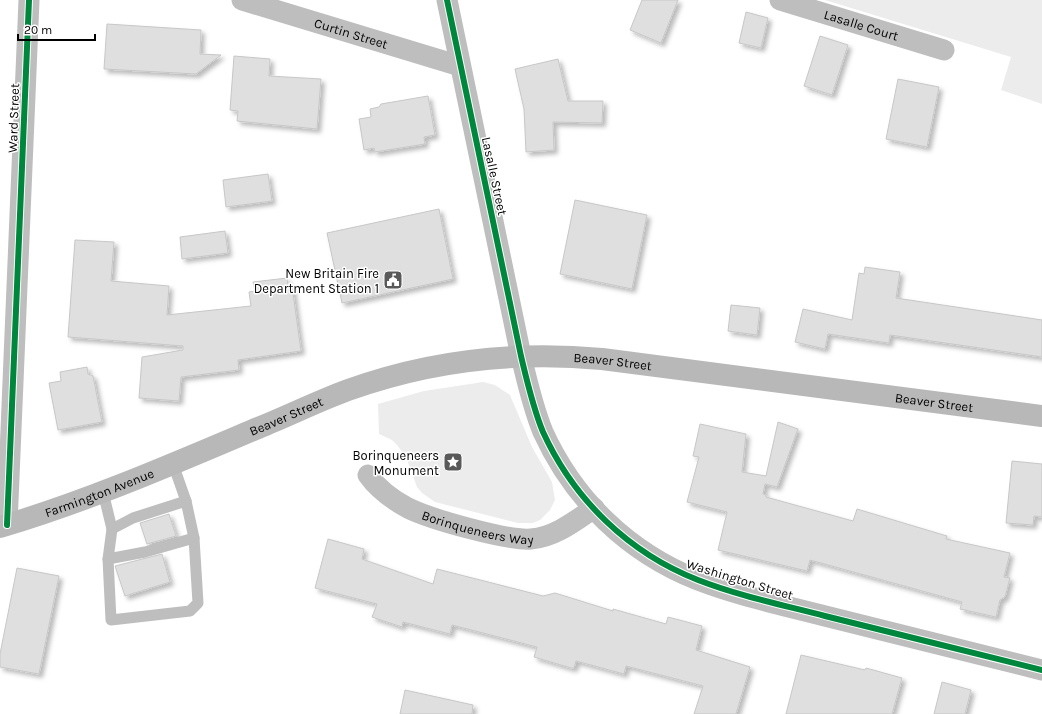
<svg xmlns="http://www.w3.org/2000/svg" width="1042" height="714" font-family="Karla,sans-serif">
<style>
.green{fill:#ececec}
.building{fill:#dfdfdf;stroke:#c7c7c7;filter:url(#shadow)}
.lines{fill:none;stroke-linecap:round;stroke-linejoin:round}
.service{stroke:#bebebe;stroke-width:11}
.minor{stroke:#bebebe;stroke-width:21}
.secondary{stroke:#b8b8b8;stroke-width:22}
.cycleway-casing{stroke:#fff;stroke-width:8}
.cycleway{stroke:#00873e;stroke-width:6}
.labels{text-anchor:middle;stroke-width:3;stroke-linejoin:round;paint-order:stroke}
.street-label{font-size:13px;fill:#000;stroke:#fff}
.poi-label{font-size:13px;fill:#000;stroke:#fff;text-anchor:end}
</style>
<defs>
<filter id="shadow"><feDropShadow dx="3.5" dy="3.5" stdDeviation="2" flood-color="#0004"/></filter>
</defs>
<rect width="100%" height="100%" fill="#fff"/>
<g class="green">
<polygon points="825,0 1042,0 1042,104 1001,90 1011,57"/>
<polygon points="483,382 495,385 510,395 532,447 552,482 555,500 550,510 540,520 533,523 518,523 435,502 422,493 417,487 406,457 397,445 392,440 379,434 378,404 424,391"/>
</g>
<g class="building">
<polygon points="642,0 678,0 661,43 630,30"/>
<polygon points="746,12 768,18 761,48 739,43"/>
<polygon points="107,24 201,30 200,54 221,55 196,74 104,69"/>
<polygon points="820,36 848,45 832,95 804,86"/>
<polygon points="234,56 270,59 269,76 321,79 317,129 237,121 238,111 230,110"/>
<polygon points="558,59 568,101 603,101 602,123 553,122 554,150 526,152 524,109 515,69"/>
<polygon points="898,79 939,87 927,147 886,139"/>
<polygon points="428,96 435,135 424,137 425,144 375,152 374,148 364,150 359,119 371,117 370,109 379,107 381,104"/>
<polygon points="268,174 272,201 226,207 223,180"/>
<polygon points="575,200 647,215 632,289 560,274"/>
<polygon points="439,209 453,279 342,303 327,233"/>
<polygon points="225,231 228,253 182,259 180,237"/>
<polygon points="75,240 114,242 111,281 169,286 167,315 251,306 249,292 255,291 253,282 287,278 288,287 292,286 301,351 238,360 239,370 181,377 179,401 139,398 142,357 183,350 183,346 68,337"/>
<polygon points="865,267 900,272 896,298 1042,320 1042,357 890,335 889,343 828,334 825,349 795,342 803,309 852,320 859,273 864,274"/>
<polygon points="731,305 760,308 757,335 728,331"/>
<polygon points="87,367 88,374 93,376 102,422 58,430 49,383 61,381 60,372"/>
<polygon points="778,422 798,429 777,487 765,484 763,494 766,495 766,497 853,521 857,509 947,536 946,539 1010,553 1004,577 1010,578 1005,597 1000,600 996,617 960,609 962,602 810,560 807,571 718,550 727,512 687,502 699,457 693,456 700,424 746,434 742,472 766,476"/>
<polygon points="1012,461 1042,464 1042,517 1034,516 1033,525 1006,523"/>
<polygon points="169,514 176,536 147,544 140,523"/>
<polygon points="328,539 364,549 362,559 433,584 437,569 543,596 555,593 613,611 613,609 666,624 668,617 702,626 696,650 750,667 736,714 694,714 703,686 626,666 624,674 576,661 574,668 571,668 534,657 537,647 452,625 450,634 403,622 402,627 372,617 377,604 315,588"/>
<polygon points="162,554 170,582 125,596 115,566"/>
<polygon points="17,568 59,576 39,674 0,667 0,654"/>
<polygon points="801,655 865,670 866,668 902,678 892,714 786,714"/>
<polygon points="942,682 971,690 965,714 934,714"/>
<polygon points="405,690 473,705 472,714 400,714"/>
</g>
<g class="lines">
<g class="service">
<polyline points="103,492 112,529 108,559 111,620 190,611 198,603 194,538 186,501 173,464"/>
<polyline points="112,529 133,518 186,501"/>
<polyline points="108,559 145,552 194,538"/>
</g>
<g class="minor">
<path id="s1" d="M242,0L460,66"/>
<path d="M447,0L521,356C527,381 533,408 543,432C574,500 629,553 698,580C739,596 783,605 825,616C897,634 970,652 1042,670"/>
<path id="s2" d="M780,0L944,50"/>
<path id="s3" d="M368,475C378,489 393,500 408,508C430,519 508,541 531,539C555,537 575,521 594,508"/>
<polyline points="7,525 29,0"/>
</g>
<path class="secondary" id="s4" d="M0,527C88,501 173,464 258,428C288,416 318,401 348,390C429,361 516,351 602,359L1042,416"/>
<defs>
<g id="cycleway">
<path d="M447,0L521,356C527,381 533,408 543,432C574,500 629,553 698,580C739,596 783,605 825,616C897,634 970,652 1042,670"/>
<polyline points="7,525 29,0"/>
</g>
</defs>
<use href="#cycleway" class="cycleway-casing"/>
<use href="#cycleway" class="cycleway"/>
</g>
<defs>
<symbol id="civic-square" viewBox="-11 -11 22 22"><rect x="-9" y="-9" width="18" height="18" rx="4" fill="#595959" stroke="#fff"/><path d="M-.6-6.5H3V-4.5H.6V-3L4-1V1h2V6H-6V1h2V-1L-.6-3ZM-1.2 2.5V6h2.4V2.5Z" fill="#fff"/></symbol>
<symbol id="sight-square" viewBox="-11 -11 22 22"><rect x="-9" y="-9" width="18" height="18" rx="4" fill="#595959" stroke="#fff"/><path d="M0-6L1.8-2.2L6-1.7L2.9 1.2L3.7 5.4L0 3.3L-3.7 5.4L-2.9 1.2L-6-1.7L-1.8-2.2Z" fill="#fff"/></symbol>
</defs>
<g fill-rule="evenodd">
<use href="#civic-square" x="382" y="269" width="22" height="22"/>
<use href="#sight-square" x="442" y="451" width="22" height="22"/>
</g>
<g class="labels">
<g class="street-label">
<text dy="5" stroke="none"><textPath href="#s2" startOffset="85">Lasalle Court</textPath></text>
<text dy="5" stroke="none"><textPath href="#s1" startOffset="114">Curtin Street</textPath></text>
<text transform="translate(13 118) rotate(-88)" y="5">Ward Street</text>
<text transform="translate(495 176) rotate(78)" y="5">Lasalle Street</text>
<text dy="5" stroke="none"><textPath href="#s4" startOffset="643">Beaver Street</textPath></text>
<text dy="5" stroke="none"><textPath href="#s4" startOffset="967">Beaver Street</textPath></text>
<text dy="5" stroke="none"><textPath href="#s4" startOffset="307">Beaver Street</textPath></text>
<text dy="5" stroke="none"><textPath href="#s4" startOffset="105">Farmington Avenue</textPath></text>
<text dy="5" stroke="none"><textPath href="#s3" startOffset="125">Borinqueneers Way</textPath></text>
<text transform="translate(740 579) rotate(17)" y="5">Washington Street</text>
</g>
<g class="poi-label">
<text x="379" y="278">New Britain Fire<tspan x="379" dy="15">Department Station 1</tspan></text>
<text x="439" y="460">Borinqueneers<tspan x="439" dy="15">Monument</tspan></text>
</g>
</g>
<path d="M18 34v6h77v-6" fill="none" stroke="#000000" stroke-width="2"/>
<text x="24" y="34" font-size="12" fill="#000000" stroke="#ffffff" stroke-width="3" paint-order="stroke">20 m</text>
</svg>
